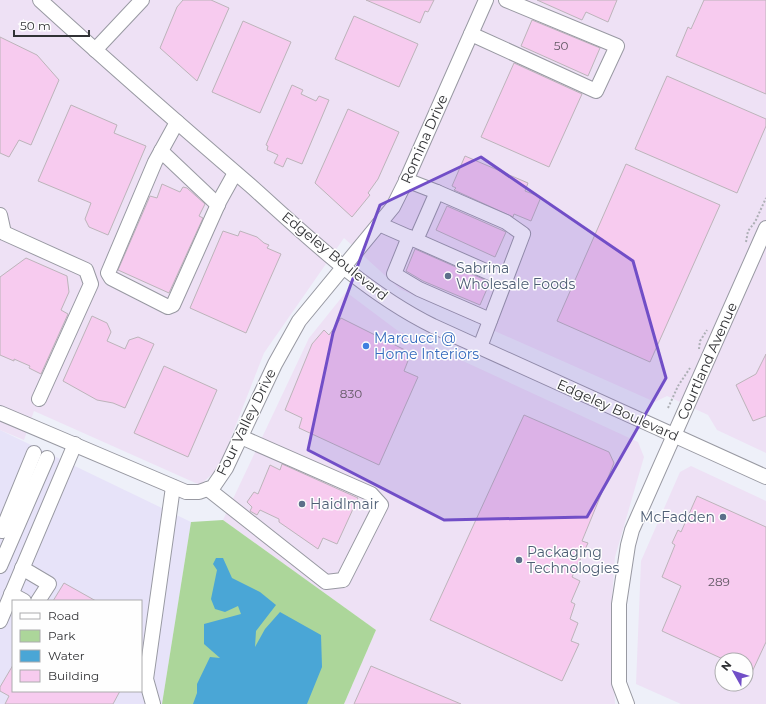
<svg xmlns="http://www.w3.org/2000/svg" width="766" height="704" font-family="Montserrat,sans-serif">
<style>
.commercial{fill:#e7e3f9;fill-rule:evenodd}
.industrial{fill:#eee1f5;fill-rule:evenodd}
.green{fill:#acd69a}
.water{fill:#4aa6d6}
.building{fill:#f7cbef;stroke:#bcb4ba}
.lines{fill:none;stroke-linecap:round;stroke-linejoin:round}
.minor-casing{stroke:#9899a2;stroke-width:16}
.path{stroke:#adafb5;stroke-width:2;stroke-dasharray:2 2;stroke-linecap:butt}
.minor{stroke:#fff;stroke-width:14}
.marked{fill:#714ec7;fill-opacity:0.2;stroke:#714ec7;stroke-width:3;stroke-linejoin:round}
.service-dot{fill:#5c6f8a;stroke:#fefefe;stroke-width:1.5}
.shop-dot{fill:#3f7fe0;stroke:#fefefe;stroke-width:1.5}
.labels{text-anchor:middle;stroke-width:3;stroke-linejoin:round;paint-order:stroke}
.number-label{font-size:12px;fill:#625864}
.street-label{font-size:14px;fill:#313235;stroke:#fefefe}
.service-label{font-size:14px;fill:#4e5e75;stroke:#fefefe;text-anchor:start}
.shop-label{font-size:14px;fill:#366cbe;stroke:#fefefe;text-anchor:start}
</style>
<rect width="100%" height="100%" fill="#eef0f9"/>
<path class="commercial" d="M0,430L191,522L162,704H0ZM13,601H141V691H13Z"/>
<g class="industrial">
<polygon points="0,0 766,0 766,453 717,430 708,415 667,396 655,402 400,289 344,238 264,353 219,468 200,485 34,411 24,440 0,430"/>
<polygon points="346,292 398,331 638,442 644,457 615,557 611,612 615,704 344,704 376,630 223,520 309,338"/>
<path d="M691,466L766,501V704H681L636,684L641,561L680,472ZM722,660H746V684H722Z"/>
</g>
<polygon class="green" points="223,520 376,630 344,704 162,704 191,522"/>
<polygon class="water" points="216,558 223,558 232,578 260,592 276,605 256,631 255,647 265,629 280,612 321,635 322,667 307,704 193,704 197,693 197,684 210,657 220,658 204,644 204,624 241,614 238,606 225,612 215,609 211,599 217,570 213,564"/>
<g class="building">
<polygon points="183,0 211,0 229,8 197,81 160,48 177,7"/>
<polygon points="366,0 434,0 428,12 425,11 420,23"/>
<polygon points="537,0 617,0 608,22 586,12 582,20"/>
<polygon points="704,0 766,0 766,94 676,56 688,27 691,29"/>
<polygon points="354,16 418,44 399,87 335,59"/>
<polygon points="532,20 600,48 588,76 521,46"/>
<polygon points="243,21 291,42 260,113 212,92"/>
<polygon points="0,37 37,55 59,80 31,145 19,140 9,157 0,153"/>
<polygon points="514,63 582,94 549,167 481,137"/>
<polygon points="667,76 766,119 766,126 737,193 635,149"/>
<polygon points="292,85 303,90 301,94 316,101 319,96 329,100 302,164 287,158 283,167 274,163 278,155 267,150 268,146 266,145"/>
<polygon points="71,105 117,125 114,133 146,146 108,235 89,227 85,219 91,203 38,181"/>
<polygon points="348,109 399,132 378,179 368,193 370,195 352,217 315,183"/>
<polygon points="465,156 528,183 525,191 541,197 531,221 514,214 513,217 454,190 456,188 452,186"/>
<polygon points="626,164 720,205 650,362 557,321"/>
<polygon points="162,184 180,192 183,187 187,188 205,204 199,216 203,218 169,293 118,270 150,196 157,198"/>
<polygon points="447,206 506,232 495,257 436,230"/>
<polygon points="223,231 238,236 240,231 257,237 264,243 269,245 267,248 281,254 246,333 190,308"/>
<polygon points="415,249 490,282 480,305 423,281 406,271"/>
<polygon points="26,258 67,276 69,292 61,310 68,314 41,374 29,368 30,366 14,359 14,361 0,355 0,277"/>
<polygon points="92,316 107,323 111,332 107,341 125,349 129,340 138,337 154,344 125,408 113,403 97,400 63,381"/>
<polygon points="341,318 411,353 404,371 418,377 379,465 299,428 302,418 285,410 312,344 324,330 329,335"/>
<polygon points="766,354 766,416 753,421 736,385 756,374"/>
<polygon points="164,366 217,390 188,457 134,433"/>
<polygon points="524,415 609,452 614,463 582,541 588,543 572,577 580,581 571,602 575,604 570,619 578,623 571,641 579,644 562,681 430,620"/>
<polygon points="282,464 358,498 337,544 323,538 318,549 279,522 279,519 260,510 257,515 250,511 252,507 247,502 254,492 258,494 270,465 280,470"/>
<polygon points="697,496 766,527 766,642 752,672 746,670 746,660 725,660 662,631 681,586 662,577 675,545 672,543 678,530 681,532"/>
<polygon points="64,583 96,601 53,601"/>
<polygon points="13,665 13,691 120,691 113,704 5,704 9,696 0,691 0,687"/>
<polygon points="371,666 461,704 354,704"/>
</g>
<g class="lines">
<defs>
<g id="minor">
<path d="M40,0C109,63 180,125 251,186C308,237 364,292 433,326L766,477"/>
<polyline points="471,34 596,91 617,46 506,0"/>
<polyline points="95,50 142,0"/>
<polyline points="177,122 155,162 108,273 111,278 168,307 173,305 220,200 235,173"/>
<polyline points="161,151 218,205"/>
<polyline points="406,180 437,192 416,240"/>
<polyline points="437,192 506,222 523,234 480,347"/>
<polyline points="0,215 4,233 86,270 91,284 39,399"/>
<polyline points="379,224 506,280"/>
<polyline points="409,237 394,274 419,289 490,320"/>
<polyline points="0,413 186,492 199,492 213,487 226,468 275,364 299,321 393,207 405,183 486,0"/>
<polyline points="208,489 326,582 343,580 381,505 371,494 241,437"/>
<polyline points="2,531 34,453"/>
<polyline points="0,566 47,458"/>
<polyline points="22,568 49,584 38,601"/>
<polyline points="11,594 24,601"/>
<polyline points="0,621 75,444"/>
<polyline points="153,704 146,679 173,487"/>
<polyline points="627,704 619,683 619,604 628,545 632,530 766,228"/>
</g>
</defs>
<use href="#minor" class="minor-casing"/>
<g class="path">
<polyline points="746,242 748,231 755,222 766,198"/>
<polyline points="699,349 700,341 707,330"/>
<polyline points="668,408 678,386 690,368"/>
</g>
<use href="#minor" class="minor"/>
</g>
<path class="marked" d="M481,157L633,261L666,378L587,517L444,520L308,450L333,333L380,205Z"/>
<g class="service-dot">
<circle cx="448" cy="276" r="4"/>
<circle cx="302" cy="504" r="4"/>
<circle cx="723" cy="517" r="4"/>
<circle cx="519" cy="560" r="4"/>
</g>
<circle class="shop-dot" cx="366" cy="346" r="4"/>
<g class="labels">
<g class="number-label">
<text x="561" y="50">50</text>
<text x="351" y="398">830</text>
<text x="719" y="586">289</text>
</g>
<g class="street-label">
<text transform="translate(424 139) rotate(-66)" y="5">Romina Drive</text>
<text transform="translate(335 256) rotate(39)" y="5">Edgeley Boulevard</text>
<text transform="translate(707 361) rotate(-66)" y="5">Courtland Avenue</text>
<text transform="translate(618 410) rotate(24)" y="5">Edgeley Boulevard</text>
<text transform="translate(246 422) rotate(-64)" y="5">Four Valley Drive</text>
</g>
<g class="service-label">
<text x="456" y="273">Sabrina<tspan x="456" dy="16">Wholesale Foods</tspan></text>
<text x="310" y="509">Haidlmair</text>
<text x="715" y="522" text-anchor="end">McFadden</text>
<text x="527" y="557">Packaging<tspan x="527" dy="16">Technologies</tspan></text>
</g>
<g class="shop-label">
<text x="374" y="343">Marcucci @<tspan x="374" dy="16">Home Interiors</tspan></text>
</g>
</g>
<rect x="12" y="600" width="130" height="92" fill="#fefefe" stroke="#acacae"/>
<rect x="20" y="613" width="20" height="6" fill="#ffffff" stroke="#acacae"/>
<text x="48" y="620" font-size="12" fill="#313235">Road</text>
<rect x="20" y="630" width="20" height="12" fill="#acd69a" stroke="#acacae"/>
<text x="48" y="640" font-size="12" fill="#313235">Park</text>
<rect x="20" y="650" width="20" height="12" fill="#4aa6d6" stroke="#acacae"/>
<text x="48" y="660" font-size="12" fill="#313235">Water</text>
<rect x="20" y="670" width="20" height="12" fill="#f7cbef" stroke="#acacae"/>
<text x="48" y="680" font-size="12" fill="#313235">Building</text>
<g transform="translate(734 672) rotate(309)"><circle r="19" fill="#fefefe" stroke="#acacae"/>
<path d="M0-3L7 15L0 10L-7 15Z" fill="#714ec7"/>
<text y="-6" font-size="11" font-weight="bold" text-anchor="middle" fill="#313235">N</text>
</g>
<path d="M14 30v6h75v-6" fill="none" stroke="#313235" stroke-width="2"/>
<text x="20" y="30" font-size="12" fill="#313235" stroke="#fefefe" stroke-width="3" paint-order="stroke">50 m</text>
</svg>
